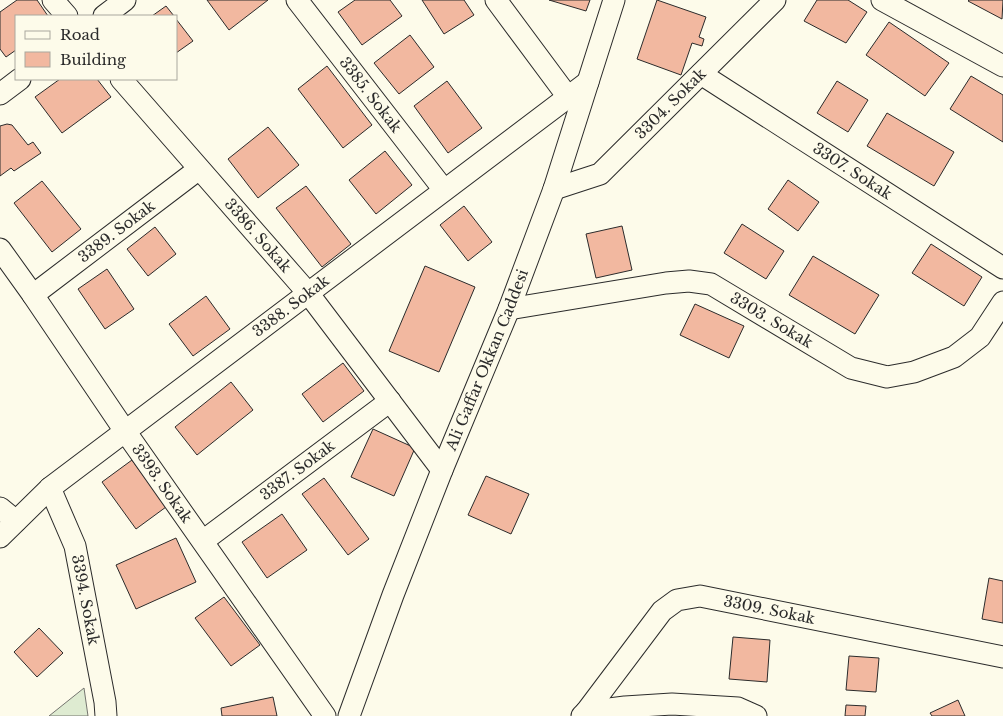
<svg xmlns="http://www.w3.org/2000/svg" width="1003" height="716" font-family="'Libre Baskerville',serif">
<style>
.green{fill:#deebd1;stroke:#74746e}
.building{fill:#f2b8a0;stroke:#2b2b2b}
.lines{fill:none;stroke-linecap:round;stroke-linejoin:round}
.minor-casing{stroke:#2b2b2b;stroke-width:23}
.minor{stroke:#fdfbea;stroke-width:21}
.labels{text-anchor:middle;stroke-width:4;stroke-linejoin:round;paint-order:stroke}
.street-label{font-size:15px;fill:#2b2b2b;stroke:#fdfbea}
</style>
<rect width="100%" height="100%" fill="#fdfbea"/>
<polygon class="green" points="84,688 88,716 49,716"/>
<g class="building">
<polygon points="17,0 37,0 48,16 16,16 16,50 6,57 0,49 0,12"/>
<polygon points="207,0 268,0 229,30"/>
<polygon points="355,0 390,0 402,16 362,45 338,12"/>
<polygon points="422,0 464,0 474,15 444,34"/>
<polygon points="549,0 590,0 586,11"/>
<polygon points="657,0 706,17 699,37 704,39 702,46 692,43 681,75 637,59"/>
<polygon points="817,0 848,0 867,12 846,43 804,21"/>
<polygon points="969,0 1003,0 1002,19 968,1"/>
<polygon points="166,6 174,16 152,16"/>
<polygon points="176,19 193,41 176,53"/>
<polygon points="889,22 949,63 925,96 866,55"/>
<polygon points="410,35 434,67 399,94 374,63"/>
<polygon points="327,66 372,125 343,148 298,89"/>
<polygon points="971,76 1003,95 1003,142 950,109"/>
<polygon points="60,79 97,79 111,97 62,133 35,97"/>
<polygon points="447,81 482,128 448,153 414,106"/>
<polygon points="837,81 868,100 848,132 817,113"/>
<polygon points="887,113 954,152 934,186 867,146"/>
<polygon points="7,124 12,125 28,145 33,142 41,153 14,171 11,168 0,176 0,126"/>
<polygon points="268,127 299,165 258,198 228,159"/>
<polygon points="385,151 412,185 376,214 349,180"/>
<polygon points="788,180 819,202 798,231 768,209"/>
<polygon points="42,181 81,229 52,252 14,203"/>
<polygon points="306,186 351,244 322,267 276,208"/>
<polygon points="464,206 492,242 468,261 440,225"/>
<polygon points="742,224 784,251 766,279 724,253"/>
<polygon points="622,226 632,270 596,278 586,234"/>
<polygon points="155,227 176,254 148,276 127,249"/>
<polygon points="931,244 982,277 964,306 912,273"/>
<polygon points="813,256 879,295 855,334 789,295"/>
<polygon points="425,266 475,287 439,372 389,351"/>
<polygon points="107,269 134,309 105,329 78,289"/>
<polygon points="206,296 230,329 193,356 169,324"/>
<polygon points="695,304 744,326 729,358 680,335"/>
<polygon points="343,363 364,391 323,422 302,394"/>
<polygon points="231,382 253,410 197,455 175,427"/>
<polygon points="373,429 415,448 394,496 351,477"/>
<polygon points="132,460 166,507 136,529 102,482"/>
<polygon points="486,476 529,494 511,534 468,515"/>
<polygon points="324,478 369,539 348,555 302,494"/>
<polygon points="282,514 307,550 267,578 242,542"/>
<polygon points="176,538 196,582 136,609 116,565"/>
<polygon points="989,578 1003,581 1003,623 982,619"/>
<polygon points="224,597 260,645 231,666 195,618"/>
<polygon points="39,628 63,653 37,677 14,652"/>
<polygon points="733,637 770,640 767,682 729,679"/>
<polygon points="849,656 879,658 876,692 846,690"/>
<polygon points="273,697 277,716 222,716 221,708"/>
<polygon points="958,700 965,716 932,716 930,713"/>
<polygon points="846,705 866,706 865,716 845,716"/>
</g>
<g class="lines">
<defs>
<g id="minor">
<polyline points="53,0 67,16"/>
<path id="s1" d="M297,0L444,190"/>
<polyline points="496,0 568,97"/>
<polyline points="882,0 1003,66"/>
<polyline points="104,16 125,0"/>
<path id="s2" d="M701,74L1003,268"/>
<path id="s3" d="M121,79L308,293L442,470"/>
<polyline points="0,94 20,79"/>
<path id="s4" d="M554,189L600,174L775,0"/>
<path id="s5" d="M0,249L33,295L125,431L325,716"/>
<path id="s6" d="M33,295L199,169"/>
<path id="s7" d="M509,309L666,283L689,281L711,284L851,368L887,377L914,372L954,357L980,337L1003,302"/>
<path id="s8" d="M50,488L75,546L105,702L106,716"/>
<polyline points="0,508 16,521"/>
<path id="s9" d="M0,537L50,488L588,82"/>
<path id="s10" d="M203,541L390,401"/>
<path id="s11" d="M586,712L662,611L677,600L700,596L1003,657"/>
<path id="s12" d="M349,716L393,595L442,470L509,309L554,189L614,0"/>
<polyline points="582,716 586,712 625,707 672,704 738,708 756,716"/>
</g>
</defs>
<use href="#minor" class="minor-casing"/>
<use href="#minor" class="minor"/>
</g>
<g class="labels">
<g class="street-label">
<text dy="5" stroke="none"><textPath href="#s1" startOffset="120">3385. Sokak</textPath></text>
<text dy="5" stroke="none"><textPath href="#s4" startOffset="148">3304. Sokak</textPath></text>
<text dy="5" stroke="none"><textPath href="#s2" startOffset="180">3307. Sokak</textPath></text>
<text dy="5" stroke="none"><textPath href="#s6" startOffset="105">3389. Sokak</textPath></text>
<text dy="5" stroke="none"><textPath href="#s3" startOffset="208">3386. Sokak</textPath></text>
<text dy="5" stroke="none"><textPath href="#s9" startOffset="372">3388. Sokak</textPath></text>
<text dy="5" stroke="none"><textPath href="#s7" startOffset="275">3303. Sokak</textPath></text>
<text dy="5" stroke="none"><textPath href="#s12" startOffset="382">Ali Gaffar Okkan Caddesi</textPath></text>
<text dy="5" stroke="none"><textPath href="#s10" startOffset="118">3387. Sokak</textPath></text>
<text dy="5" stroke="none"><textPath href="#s5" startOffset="285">3393. Sokak</textPath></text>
<text dy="5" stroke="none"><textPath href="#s8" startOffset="118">3394. Sokak</textPath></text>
<text dy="5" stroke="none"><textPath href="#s11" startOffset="239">3309. Sokak</textPath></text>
</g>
</g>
<rect x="15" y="15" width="162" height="65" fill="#fdfbea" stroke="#a9a89e"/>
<rect x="25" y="31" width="25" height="8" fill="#fdfbea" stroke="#a9a89e"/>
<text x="60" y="40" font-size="15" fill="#2b2b2b">Road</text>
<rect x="25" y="52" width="25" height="15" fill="#f2b8a0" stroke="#a9a89e"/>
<text x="60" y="65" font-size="15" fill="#2b2b2b">Building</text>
</svg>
